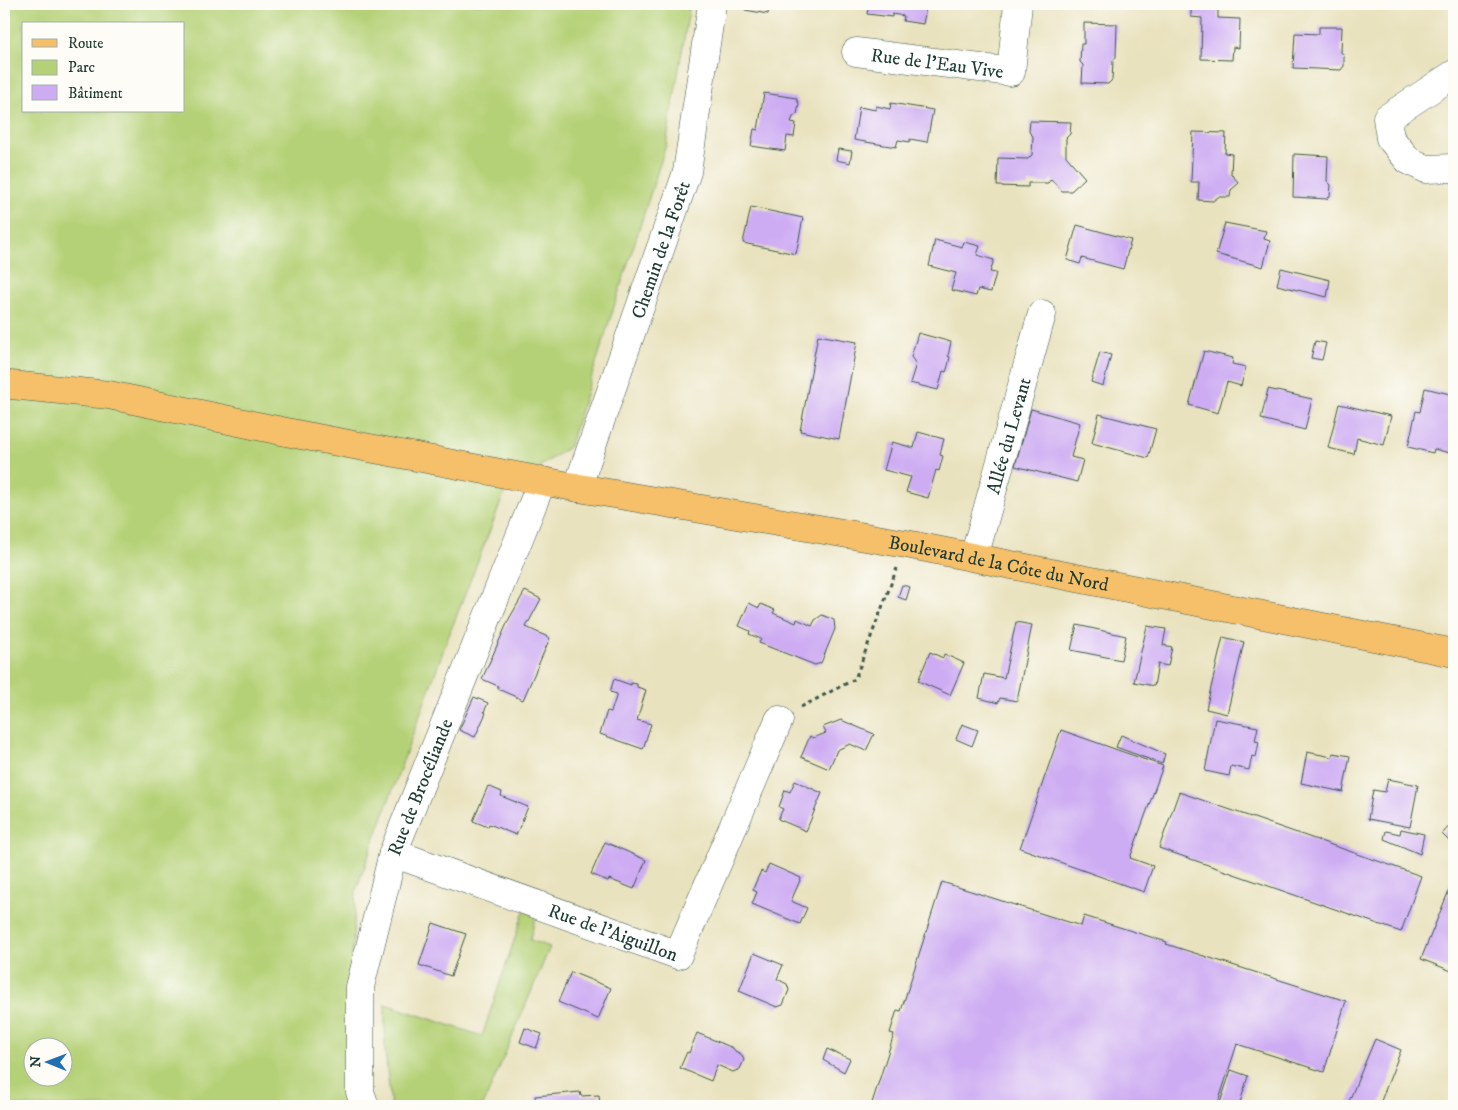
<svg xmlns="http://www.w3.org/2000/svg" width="1458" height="1110" font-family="'IM FELL DW Pica',serif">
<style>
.green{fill:#b5d177;stroke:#6a8756;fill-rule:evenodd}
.building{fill:#cdacf3}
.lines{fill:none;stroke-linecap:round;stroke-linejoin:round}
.minor-casing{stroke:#3d5649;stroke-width:29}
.major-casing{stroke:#3d5649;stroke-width:29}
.path{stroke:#3d5649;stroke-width:3;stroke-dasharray:4 4;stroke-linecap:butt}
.minor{stroke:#fff;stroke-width:28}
.major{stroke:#f6c06b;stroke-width:28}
.labels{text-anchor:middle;stroke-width:4;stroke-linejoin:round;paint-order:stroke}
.street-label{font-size:19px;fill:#1f3d34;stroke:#fdfcf7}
</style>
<rect width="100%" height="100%" fill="#fdfcf7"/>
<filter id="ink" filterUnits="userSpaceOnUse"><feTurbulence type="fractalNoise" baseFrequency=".02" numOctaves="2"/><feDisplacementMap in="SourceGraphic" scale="10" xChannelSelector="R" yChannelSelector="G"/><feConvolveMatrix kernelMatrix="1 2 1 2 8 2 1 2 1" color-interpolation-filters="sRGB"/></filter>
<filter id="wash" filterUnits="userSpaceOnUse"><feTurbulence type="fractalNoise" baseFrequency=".0096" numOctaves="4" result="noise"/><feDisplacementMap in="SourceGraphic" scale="20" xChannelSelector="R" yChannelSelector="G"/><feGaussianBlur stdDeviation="1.12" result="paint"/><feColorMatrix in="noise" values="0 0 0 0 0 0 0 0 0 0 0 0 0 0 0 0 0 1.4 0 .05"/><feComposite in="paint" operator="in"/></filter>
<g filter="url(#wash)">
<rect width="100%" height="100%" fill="#e9e2be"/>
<g class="green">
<path d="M4,4H690L666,145L569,447L506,489L449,635L356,890L343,1106H4ZM24,24H184V111H24ZM32,1048H62V1078H32Z"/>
<polygon points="524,911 536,916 530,940 550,947 483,1106 391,1106 385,1051 385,1004 482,1036"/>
</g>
<g id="blocks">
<g class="building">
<polygon points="746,4 769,4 768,14 745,10"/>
<polygon points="869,4 927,4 923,24 903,21 904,16 892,14 892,17 867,14"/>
<polygon points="1191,4 1218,4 1218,18 1240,19 1239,48 1233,47 1232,60 1201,59 1202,18 1191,17"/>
<polygon points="1084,23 1117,24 1116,57 1113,61 1112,80 1108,84 1082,83 1083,65 1080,62 1081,44 1084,44"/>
<polygon points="1319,27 1342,27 1341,52 1344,56 1344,66 1341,70 1293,68 1295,33 1319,34"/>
<polygon points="764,93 796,98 799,104 797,114 793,117 791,122 796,123 794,137 787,136 785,151 751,146 754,129 758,130"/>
<polygon points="891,103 933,110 927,142 910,139 910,142 898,140 896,147 854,140 859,107 876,110 876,106 890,109"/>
<polygon points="1030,121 1071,122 1070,134 1066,138 1066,156 1085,178 1071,191 1062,191 1051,179 1048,183 1028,183 1028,187 997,186 998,158 1028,159 1032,155 1033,136 1029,132"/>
<polygon points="1193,132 1226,133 1225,153 1232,154 1231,174 1239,183 1231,190 1230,197 1218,197 1213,201 1198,200 1199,182 1191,182"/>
<polygon points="838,149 852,151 850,163 836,160"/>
<polygon points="1294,154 1328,156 1327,181 1331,185 1330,196 1327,199 1293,197"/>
<polygon points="751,207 803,218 796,254 743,243"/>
<polygon points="1225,223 1266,231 1264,239 1270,241 1263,267 1216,254"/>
<polygon points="1077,225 1131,240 1123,269 1082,258 1080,264 1067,260"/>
<polygon points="935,240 962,247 964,242 980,246 977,255 994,260 990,272 996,273 991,292 978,289 976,296 951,290 956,273 929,266"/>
<polygon points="1281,268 1330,280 1327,297 1277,285"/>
<polygon points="918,333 951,342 948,356 950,357 948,366 946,372 943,371 938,390 910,383 916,364 911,357"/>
<polygon points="818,335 857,342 839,439 800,431"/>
<polygon points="1315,341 1326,343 1322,360 1311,358"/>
<polygon points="1204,351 1233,358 1232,364 1246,367 1241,386 1227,382 1218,413 1189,405"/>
<polygon points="1100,352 1111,355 1103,386 1091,382"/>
<polygon points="1425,388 1454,395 1454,454 1434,449 1433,453 1408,447 1416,411 1420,412"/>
<polygon points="1268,389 1312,399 1305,430 1261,419"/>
<polygon points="1339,404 1391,416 1384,445 1357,438 1354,454 1328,448"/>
<polygon points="1031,409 1080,423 1071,457 1083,460 1077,482 1015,466"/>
<polygon points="1099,414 1156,429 1148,458 1092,443"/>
<polygon points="918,432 944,439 940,455 943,456 939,471 936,470 928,498 906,492 911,477 884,470 892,442 914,448"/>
<polygon points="902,585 910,587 906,600 898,597"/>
<polygon points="525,591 541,599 526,627 550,638 523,700 498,689 498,686 482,679 509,619"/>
<polygon points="749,603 759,608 761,604 775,610 773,613 796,623 797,619 812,626 815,620 822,615 834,620 835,629 821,663 815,665 759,643 761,639 749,634 750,631 739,626"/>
<polygon points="1016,622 1032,625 1017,701 1000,698 998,703 979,698 984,674 1004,678"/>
<polygon points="1077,625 1126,636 1121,660 1071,650"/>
<polygon points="1147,626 1166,629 1163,645 1172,647 1168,666 1158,664 1154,686 1134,682"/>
<polygon points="1223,637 1244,642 1227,714 1206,709"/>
<polygon points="930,652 943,658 944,654 964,663 950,695 918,681"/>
<polygon points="614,679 631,685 631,683 637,684 637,687 646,690 637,720 651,724 643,749 600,734 607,711 611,712 617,694 610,692"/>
<polygon points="474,697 488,703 484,712 486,713 475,737 459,730"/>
<polygon points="1215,719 1258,727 1255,741 1259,742 1256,757 1252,756 1249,770 1231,766 1229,776 1205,771"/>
<polygon points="841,720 874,734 866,751 850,744 837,750 829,769 801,757 810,736 813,738 826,733 823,727"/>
<polygon points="962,724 978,730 972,746 956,739"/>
<polygon points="1061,730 1163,766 1130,858 1153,866 1144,892 1020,848"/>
<polygon points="1121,735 1165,754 1162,764 1116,747"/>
<polygon points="1307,752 1332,757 1333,753 1350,756 1343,792 1301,783"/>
<polygon points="1388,779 1418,785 1410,827 1368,819 1373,790 1385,792"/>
<polygon points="795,781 822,793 806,831 778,819 783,809 779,807 785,790 790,792"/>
<polygon points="488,786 502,792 501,796 528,807 516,835 489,824 488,827 473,821"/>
<polygon points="1179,792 1421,876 1401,932 1159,848"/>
<polygon points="1454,821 1454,846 1442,834"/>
<polygon points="1401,829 1424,834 1420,854 1384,839 1386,831 1400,834"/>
<polygon points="605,842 646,860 634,889 609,879 608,881 591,874"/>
<polygon points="769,864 801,878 791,901 807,908 800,924 752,904 757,892 753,890 755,884 761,871 765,873"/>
<polygon points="1454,878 1454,972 1421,959"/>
<polygon points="942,882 1081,926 1084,916 1167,942 1166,944 1346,1001 1324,1072 1237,1044 1217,1106 871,1106 894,1034 890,1033 897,1010 901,1011"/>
<polygon points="433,923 466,934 451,976 419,965"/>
<polygon points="754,953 783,965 777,979 787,984 789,990 783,1005 777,1007 739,991"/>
<polygon points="571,972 611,988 598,1019 558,1002"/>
<polygon points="525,1028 542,1034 536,1048 520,1042"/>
<polygon points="697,1033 733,1048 735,1051 741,1054 744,1060 740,1069 733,1072 717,1065 711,1081 680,1068 687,1052 689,1053"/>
<polygon points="1375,1039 1401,1050 1379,1106 1347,1106"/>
<polygon points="827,1049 850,1059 844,1072 823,1060"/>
<polygon points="1231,1070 1248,1076 1239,1106 1219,1106"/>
<polygon points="580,1092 581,1096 599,1095 600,1106 536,1106 535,1096"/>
</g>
</g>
</g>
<g filter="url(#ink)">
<use href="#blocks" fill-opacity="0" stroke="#3d5649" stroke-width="1"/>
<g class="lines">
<defs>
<g id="minor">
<path id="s1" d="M856,52L1011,72L1018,4"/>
<polyline points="1454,74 1387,118 1390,138 1408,160 1426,169 1454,168"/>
<path id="s2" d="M579,488L581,477L687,172L712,4"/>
<path id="s3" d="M974,557L1042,314"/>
<path id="s4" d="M393,853L678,955L779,720"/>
<path id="s5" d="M365,1106L360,1092V987L393,853L542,481"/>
</g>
<g id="major">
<path id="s6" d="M4,385H11L109,395L296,434L579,488L906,544L1454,653"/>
</g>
</defs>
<use href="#minor" class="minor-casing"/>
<use href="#major" class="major-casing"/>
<polyline class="path" points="801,707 855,679 897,568"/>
<use href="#minor" class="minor"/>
<use href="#major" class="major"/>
</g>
</g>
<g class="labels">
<g class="street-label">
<text dy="7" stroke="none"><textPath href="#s1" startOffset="82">Rue de l'Eau Vive</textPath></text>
<text dy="7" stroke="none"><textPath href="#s2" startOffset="252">Chemin de la Forêt</textPath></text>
<text dy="7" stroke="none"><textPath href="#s3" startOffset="126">Allée du Levant</textPath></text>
<text dy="7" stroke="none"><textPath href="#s6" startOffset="1011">Boulevard de la Côte du Nord</textPath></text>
<text dy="7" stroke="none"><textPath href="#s5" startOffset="329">Rue de Brocéliande</textPath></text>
<text dy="7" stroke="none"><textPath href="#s4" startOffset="234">Rue de l'Aiguillon</textPath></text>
</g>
</g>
<rect width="1458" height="1110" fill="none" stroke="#fdfcf7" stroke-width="20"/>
<rect x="22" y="22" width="162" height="90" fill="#fdfcf7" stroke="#a4b0a9"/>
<rect x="32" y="39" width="25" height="8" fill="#f6c06b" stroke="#a4b0a9"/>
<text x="68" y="48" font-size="15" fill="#1f3d34">Route</text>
<rect x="32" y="60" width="25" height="15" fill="#b5d177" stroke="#a4b0a9"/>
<text x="68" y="72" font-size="15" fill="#1f3d34">Parc</text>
<rect x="32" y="85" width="25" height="15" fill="#cdacf3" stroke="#a4b0a9"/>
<text x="68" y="98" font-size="15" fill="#1f3d34">Bâtiment</text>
<g transform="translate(48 1062) rotate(271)"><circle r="24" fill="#fdfcf7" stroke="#a4b0a9"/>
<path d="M0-4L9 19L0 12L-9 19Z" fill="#1f6fb2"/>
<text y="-8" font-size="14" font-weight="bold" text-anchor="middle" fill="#1f3d34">N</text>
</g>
</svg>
